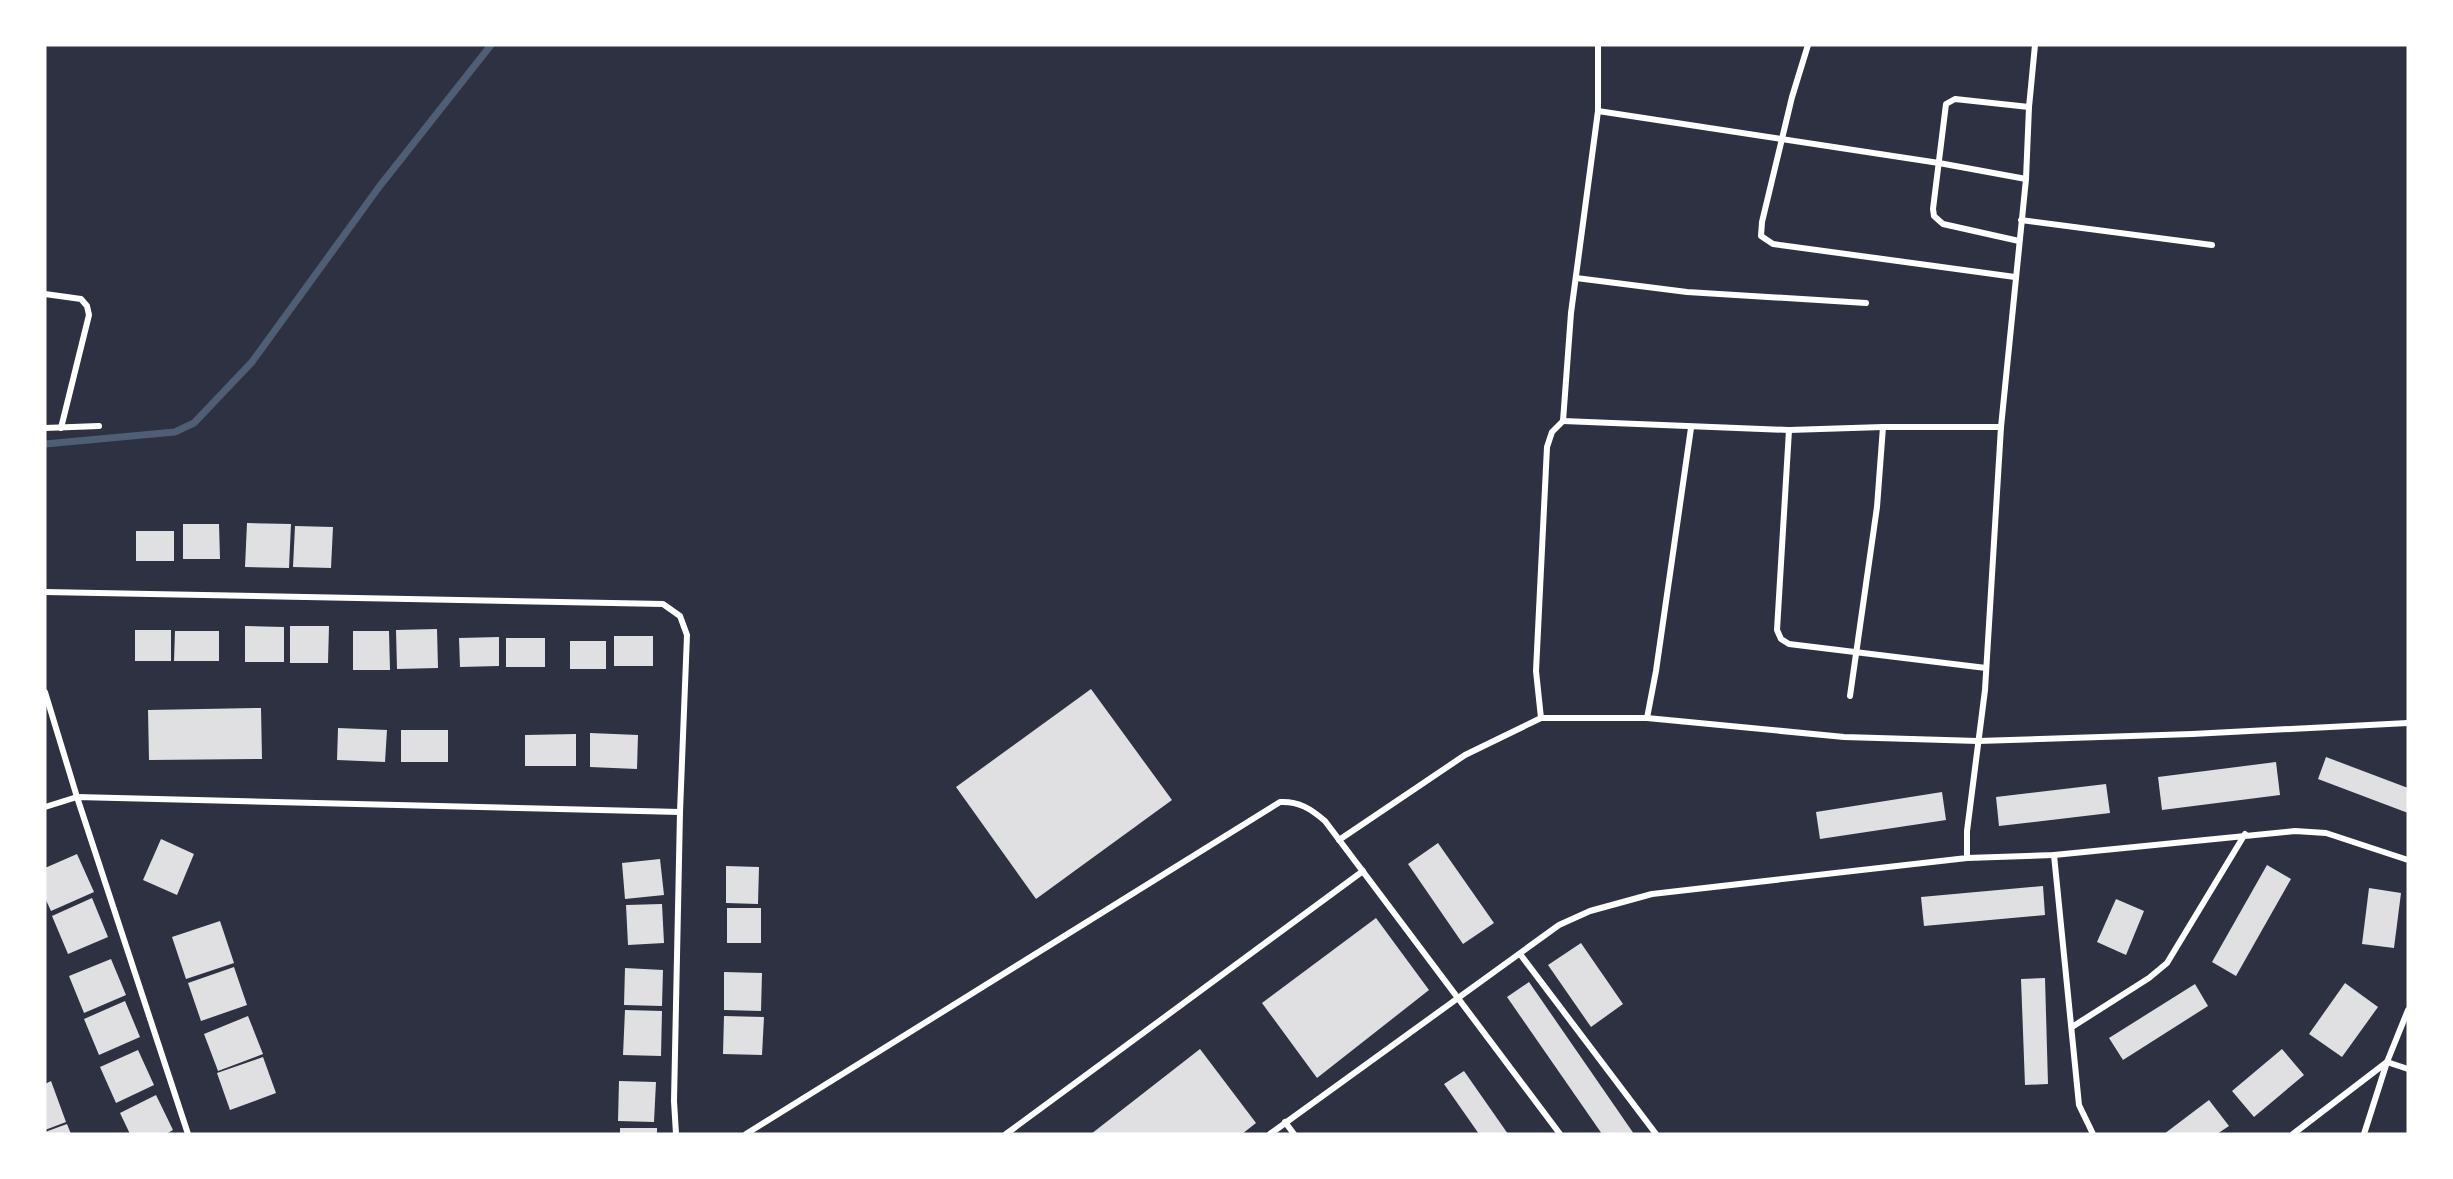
<svg xmlns="http://www.w3.org/2000/svg" width="2453" height="1179" font-family="Signika,sans-serif">
<style>
.lines{fill:none;stroke-linecap:round;stroke-linejoin:round}
.stream{stroke:#4f5d75;stroke-width:7}
.building{fill:#e0e0e3}
.minor{stroke:#fff;stroke-width:6}
</style>
<rect width="100%" height="100%" fill="#2d3142"/>
<g class="lines">
<polyline class="stream" points="45,444 175,432 194,423 252,362 379,187 491,45"/>
</g>
<g class="building">
<polygon points="247,523 291,524 289,568 245,567"/>
<polygon points="183,524 219,524 220,559 183,559"/>
<polygon points="295,526 333,527 331,568 293,567"/>
<rect x="136" y="531" width="38" height="30"/>
<polygon points="245,626 284,627 284,662 245,662"/>
<polygon points="290,626 329,626 328,663 290,663"/>
<polygon points="437,629 438,668 397,669 396,630"/>
<rect x="135" y="630" width="36" height="31"/>
<polygon points="175,631 219,631 219,661 174,661"/>
<polygon points="353,631 389,631 390,670 353,670"/>
<rect x="614" y="636" width="39" height="30"/>
<polygon points="499,637 499,666 460,667 459,638"/>
<rect x="506" y="638" width="39" height="29"/>
<rect x="570" y="641" width="36" height="28"/>
<polygon points="1091,689 1172,800 1036,899 956,787"/>
<polygon points="261,708 262,759 149,760 148,710"/>
<polygon points="338,728 387,730 385,762 337,760"/>
<rect x="401" y="730" width="47" height="32"/>
<polygon points="590,733 638,735 637,769 590,767"/>
<polygon points="576,734 576,766 525,766 525,735"/>
<polygon points="2326,757 2408,788 2408,813 2318,779"/>
<polygon points="2276,762 2280,795 2162,810 2158,777"/>
<polygon points="2106,784 2110,813 1999,826 1996,797"/>
<polygon points="1942,792 1946,820 1820,839 1816,812"/>
<polygon points="161,839 194,854 177,895 143,880"/>
<polygon points="1438,843 1494,923 1463,944 1408,864"/>
<polygon points="77,854 94,892 51,911 45,898 45,868"/>
<polygon points="660,859 664,895 625,899 622,863"/>
<polygon points="2267,865 2291,879 2236,976 2212,962"/>
<polygon points="726,866 759,867 758,904 726,903"/>
<polygon points="2043,886 2045,915 1924,926 1921,897"/>
<polygon points="2369,888 2401,893 2394,948 2362,944"/>
<polygon points="92,898 108,937 68,954 52,916"/>
<polygon points="2116,899 2144,911 2126,955 2097,942"/>
<polygon points="662,904 664,943 628,945 626,905"/>
<rect x="727" y="908" width="34" height="35"/>
<polygon points="1376,918 1429,990 1317,1078 1262,1003"/>
<polygon points="220,921 234,963 186,979 172,937"/>
<polygon points="1581,943 1623,1004 1591,1027 1548,965"/>
<polygon points="111,959 126,995 84,1013 69,976"/>
<polygon points="234,967 247,1005 201,1021 188,983"/>
<polygon points="625,968 663,970 662,1006 624,1005"/>
<polygon points="724,972 762,973 761,1011 724,1010"/>
<polygon points="2045,978 2048,1084 2025,1085 2021,979"/>
<polygon points="1529,982 1634,1134 1602,1134 1507,997"/>
<polygon points="2345,983 2378,1007 2342,1057 2309,1034"/>
<polygon points="2195,984 2208,1006 2123,1060 2109,1038"/>
<polygon points="125,1001 140,1037 99,1055 84,1019"/>
<polygon points="625,1010 662,1011 661,1056 623,1055"/>
<polygon points="248,1016 263,1054 218,1071 204,1034"/>
<polygon points="724,1016 764,1017 762,1055 723,1054"/>
<polygon points="1200,1049 1256,1123 1242,1134 1091,1134"/>
<polygon points="2282,1049 2304,1075 2254,1117 2232,1091"/>
<polygon points="138,1050 154,1085 116,1103 100,1067"/>
<polygon points="263,1057 276,1093 230,1110 217,1073"/>
<polygon points="1464,1071 1508,1134 1479,1134 1444,1084"/>
<polygon points="51,1081 66,1122 45,1130 45,1084"/>
<polygon points="619,1081 656,1082 654,1122 618,1121"/>
<polygon points="156,1095 173,1130 166,1134 130,1134 120,1113"/>
<polygon points="2209,1100 2229,1126 2217,1134 2164,1134"/>
<polygon points="67,1124 71,1134 45,1134 45,1132"/>
<rect x="620" y="1128" width="37" height="6"/>
</g>
<g class="lines">
<g class="minor">
<polyline points="1808,45 1792,97 1762,222 1761,236 1773,244 2015,277"/>
<polyline points="1598,111 1939,163 2026,179"/>
<polyline points="2021,220 2212,245"/>
<polyline points="2019,241 1943,224 1934,216 1933,209 1946,104 1955,99 2029,107"/>
<polyline points="1576,278 1687,292 1866,303"/>
<polyline points="45,294 81,299 87,306 89,315 61,428"/>
<polyline points="1563,421 1789,430 1883,427 2001,427"/>
<polyline points="45,428 99,426"/>
<polyline points="1789,430 1777,630 1781,639 1789,644 1986,668"/>
<polyline points="45,592 663,604 680,616 687,635 680,812 674,1101 676,1134"/>
<polyline points="45,692 77,797 188,1134"/>
<polyline points="1850,696 1877,507 1883,427"/>
<polyline points="1541,718 1536,671 1547,447 1552,432 1563,421 1571,313 1598,111 1598,45"/>
<polyline points="1647,718 1656,671 1691,428"/>
<polyline points="45,807 77,797 680,812"/>
<polyline points="1339,840 1465,755 1541,718 1647,718 1844,737 1978,741 2192,734 2408,723"/>
<polyline points="2054,855 2079,1105 2093,1134"/>
<polyline points="1967,858 2054,855 2295,831 2326,833 2408,860"/>
<polyline points="1520,954 1656,1134"/>
<polyline points="2072,1027 2149,978 2167,963 2245,834"/>
<polyline points="1285,1122 1294,1134"/>
<path d="M746,1134L1280,802C1299,801 1311,809 1325,821L1560,1134"/>
<polyline points="1006,1134 1363,871"/>
<polyline points="1270,1134 1559,925 1590,911 1652,894 1967,858 1967,831 1985,690 2001,427 2026,179 2029,107 2035,45"/>
<polyline points="2293,1134 2387,1062 2408,1069"/>
<polyline points="2364,1134 2387,1062 2408,1010"/>
</g>
</g>
<rect width="2453" height="1179" fill="none" stroke="#ffffff" stroke-width="93"/>
</svg>
